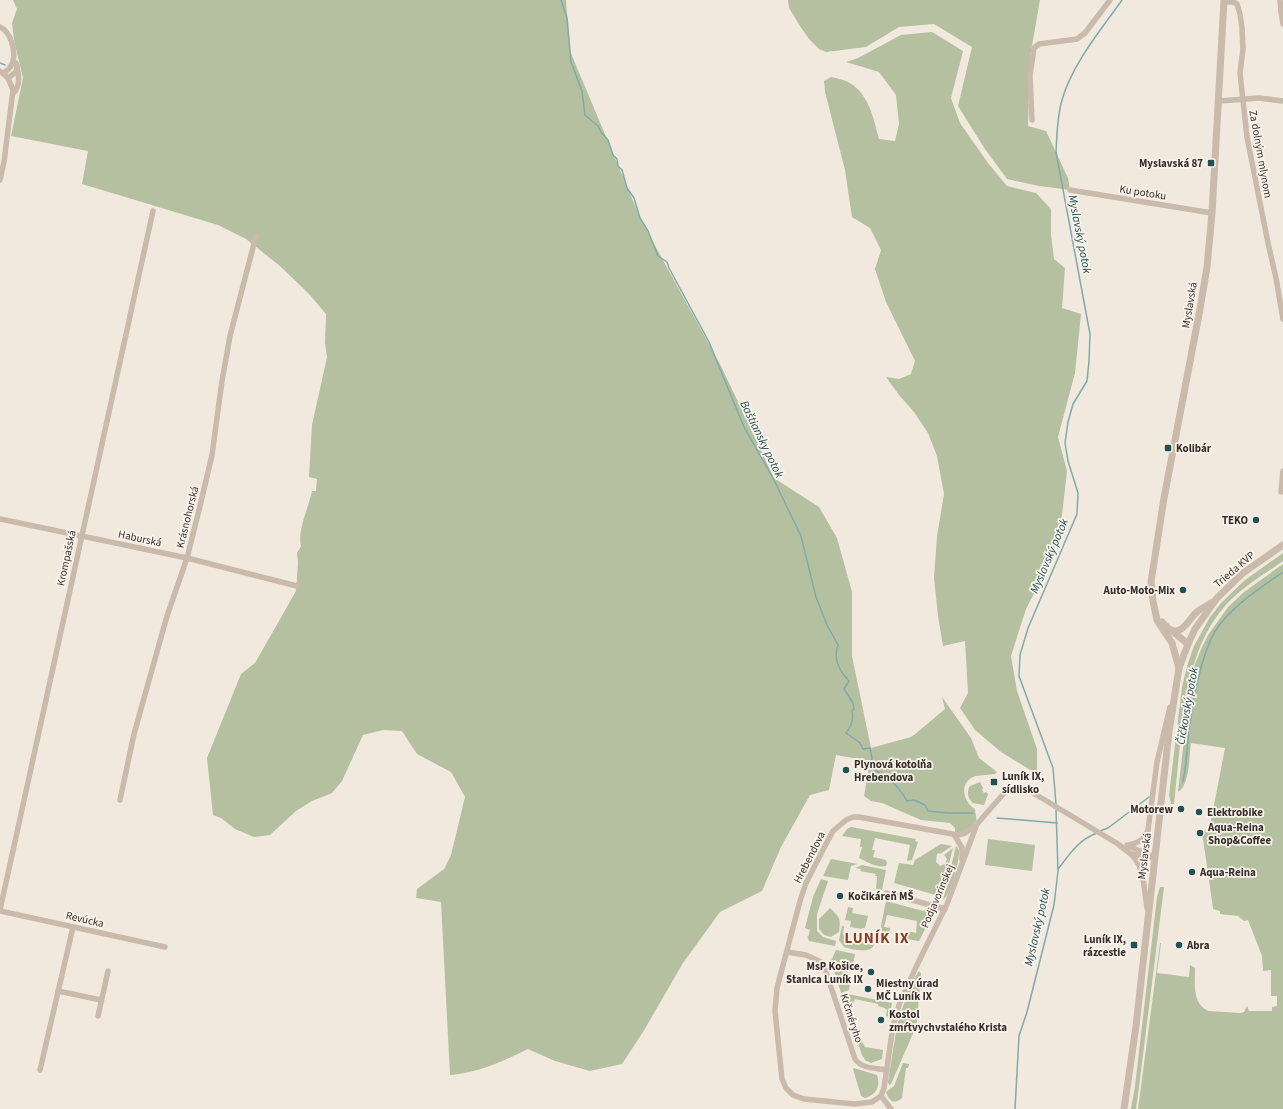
<svg xmlns="http://www.w3.org/2000/svg" width="1283" height="1109" font-family="'Source Sans 3',sans-serif">
<style>
.green{fill:#b4c09f}
.lines{fill:none;stroke-linecap:round;stroke-linejoin:round}
.stream{stroke:#7faaad;stroke-width:1.5}
.minor{stroke:#c9baab;stroke-width:5.5}
.tertiary{stroke:#c9baab;stroke-width:7}
.poi-dot{fill:#215157;stroke:#f9f3eb;stroke-width:1.5}
.labels{text-anchor:middle;stroke-width:3.5;stroke-linejoin:round;paint-order:stroke}
.street-label{font-size:11px;fill:#372e2a;stroke:#f9f3eb}
.poi-label{font-size:11px;font-weight:bold;fill:#372e2a;stroke:#f9f3eb;text-anchor:start}
.water-label{font-size:12px;font-style:italic;fill:#215157;stroke:#f9f3eb}
.district-label{font-size:15px;font-weight:bold;letter-spacing:1px;fill:#824026;stroke:#f9f3eb}
</style>
<rect width="100%" height="100%" fill="#f1e9de"/>
<g class="green">
<path d="M13,0H566L570,51L641,220L721,366L774,478L819,507L837,538L852,592V656L871,748L911,737L914,735L945,709L942,697L971,738L979,758L997,772L995,774C989,775 982,775 976,776C958,781 963,802 975,809L977,824L955,836V828L950,823L921,820L882,803L871,801L864,796L870,761L836,755L829,790L810,795L781,847L762,891L720,912L683,963L643,1032L622,1064L590,1071L555,1061L528,1049C503,1061 478,1073 450,1075L441,902L416,898L417,889L444,869L451,855L465,797L451,772L417,754L402,731L383,730L363,735L342,781L332,793L312,801L296,811L270,835L254,837L235,829L221,818L213,815L207,758L241,674L255,663L296,591L298,563L297,553L301,546C297,531 309,506 312,491H316L317,479L309,477L312,425L327,357L325,343L326,314L309,294L280,266L246,239L218,225L82,184L88,151L11,136L23,78L14,40L12,23L17,9Z"/>
<polygon points="788,0 1040,0 1030,57 1028,126 1046,131 1068,178 1070,190 1039,186 1007,179 985,149 958,106 972,47 934,24 899,27 866,47 826,52 819,49 809,39 800,26 789,8"/>
<path d="M932,32L963,51L951,98L960,123L988,163L1007,186L1036,193L1051,209V235L1054,259L1065,268L1062,308L1081,314L1075,373L1058,437L1067,471L1060,533L1048,566L1026,609L1011,656L1017,691L1037,749V774L1001,752L975,730L960,708L968,693L965,641L943,646L938,616L934,578L937,536L944,494L937,456L928,433L914,412L899,395L886,377L899,379L911,374L915,361L886,302L875,269L881,250L870,228L852,217L845,170L825,92L824,81L831,77C836,78 841,79 846,81C869,92 873,117 879,139L895,141L899,124L896,95L879,72L846,62L858,58L901,35Z"/>
<path d="M1283,553V561C1263,575 1241,588 1225,606C1195,641 1189,679 1183,722C1179,749 1177,777 1174,804H1171L1169,795L1182,687L1188,663L1194,646L1210,617L1222,602L1245,580Z"/>
<path d="M1283,564V1109H1138L1160,943H1161L1157,973L1189,977L1190,965L1195,968C1195,984 1192,1003 1208,1011L1241,1013L1244,1012L1247,1006L1249,1011H1272V1007L1277,1006V996H1271V970L1263,971L1262,956L1248,920L1244,921L1238,916L1220,914V911L1213,909V908L1202,832L1209,831L1225,748L1191,743C1189,756 1190,785 1178,792L1190,687L1195,664L1202,647L1208,635L1228,607L1244,592Z"/>
<path d="M980,782L983,788L982,790L984,793L986,792L988,794L984,805L973,803C968,799 966,792 970,786Z"/>
<path d="M851,827L916,839L915,841L918,842L912,860L907,861L910,845L875,838L872,850H875L873,857L886,860L887,863L886,866C877,868 867,862 859,858L862,847H860L861,839L842,836L847,829Z"/>
<polygon points="988,839 1035,845 1032,871 985,865"/>
<polygon points="941,844 952,846 940,854 939,853 937,854 936,862 940,866 945,864 947,859 944,855 953,848 941,895 939,896 894,883 899,863 913,865 915,860"/>
<path d="M956,846L959,850C960,860 951,894 943,900Z"/>
<polygon points="831,859 858,864 851,866 848,880 823,876"/>
<polygon points="862,865 886,870 882,890 876,889 877,876 875,876 876,874 860,871 861,869 855,868"/>
<polygon points="821,879 828,881 817,914 817,931 823,937 836,941 835,946 809,941 807,936 808,937 810,930 805,928 813,897"/>
<polygon points="1160,887 1164,887 1139,1087 1136,1109 1131,1109 1135,1086 1157,897"/>
<polygon points="886,901 923,911 928,907 935,910 919,941 918,941 906,939 907,931 916,933 917,921 887,915 884,927 890,928 889,934 882,931 881,926"/>
<polygon points="848,907 853,908 852,913 868,916 865,928 862,928 862,929 850,927 851,921 845,920"/>
<path d="M830,908C840,918 841,918 839,932L831,937L824,935L819,929V919Z"/>
<path d="M842,926H844L843,935L848,936L847,940L862,943L864,934L876,935C876,939 875,945 872,948C867,953 850,949 844,947L839,940Z"/>
<polygon points="836,950 855,954 852,971 848,971 846,983 850,984 849,990 841,993 831,961"/>
<polygon points="919,971 921,973 917,1021 915,1029 891,1084 889,1085 888,1082 897,1025 910,985"/>
<path d="M848,994L892,1003L890,1017L886,1016L887,1010L885,1008L878,1006V1004L855,999C847,1015 857,1032 865,1047L883,1050L882,1059L871,1063L865,1060L862,1055L842,996Z"/>
<path d="M903,1063L909,1064L908,1068H906L902,1098C894,1105 889,1101 886,1092L894,1086Z"/>
<path d="M854,1068L877,1075C881,1086 876,1095 865,1098L861,1096L853,1069Z"/>
</g>
<g class="lines">
<g class="stream">
<path d="M561,0L567,18L571,62L582,91L585,115L598,126L601,132L608,140L613,155L617,159L618,166L622,170L627,188L634,198L640,218L648,231L658,256L667,262L669,268L709,342L744,427L773,478L801,536L816,597L827,625L838,645C833,658 839,671 849,681L844,689L853,703L854,709L852,711C854,720 851,727 846,733L860,743L863,749L870,748L872,758L870,767C887,777 897,783 907,801L914,800L925,805L928,811L948,813H973"/>
<polyline points="0,63 5,65"/>
<path d="M1183,781C1187,764 1187,746 1189,729C1193,700 1202,647 1220,624C1237,603 1261,587 1283,572"/>
<path d="M1056,804L1053,768L1019,676L1020,655L1028,628L1077,514L1078,493L1068,461L1065,443L1068,422L1073,404L1087,381L1089,361L1090,334L1056,152C1057,134 1057,117 1062,100C1072,64 1101,30 1122,0"/>
<polyline points="997,818 1057,823"/>
<polyline points="1100,831 1108,828 1149,797"/>
<path d="M1058,869C1070,854 1078,840 1097,833"/>
<polyline points="1015,1109 1019,1036 1027,1012 1054,905 1058,871 1056,810"/>
</g>
<g class="minor">
<polyline points="1280,0 1281,12 1283,24"/>
<polyline points="1224,2 1233,2 1237,4 1240,14 1242,28 1243,49 1240,73 1247,137 1268,243 1276,278 1283,319"/>
<path d="M0,27C10,31 16,50 13,61C12,66 8,70 4,73"/>
<polyline points="0,71 8,78 13,90 4,162 0,180"/>
<polyline points="8,78 16,72 17,66"/>
<path d="M13,94C21,85 19,74 16,63"/>
<polyline points="1219,101 1259,98 1283,101"/>
<polyline points="1032,120 1030,75 1034,48 1039,44 1077,39 1085,33 1110,0"/>
<polyline points="1070,190 1212,213"/>
<polyline points="1281,492 1283,471"/>
<polyline points="0,519 187,558 297,586"/>
<polyline points="120,800 134,734 167,616 187,558 201,502 212,455 222,381 230,336 256,236"/>
<polyline points="955,836 962,848 962,860"/>
<path d="M1127,845C1136,844 1145,840 1148,830L1157,762L1170,707"/>
<polyline points="1128,846 1155,857"/>
<polyline points="1132,854 1144,857 1155,857"/>
<polyline points="886,893 945,909"/>
<polyline points="0,910 153,211"/>
<polyline points="0,911 165,947"/>
<path d="M787,952L806,955L823,963L855,1059C862,1069 876,1068 887,1070"/>
<polyline points="58,991 101,1000"/>
<polyline points="98,1016 108,971"/>
<polyline points="40,1070 73,927"/>
<polyline points="881,1096 872,1102 855,1104 804,1099 793,1095 786,1088 782,1079 775,1011 777,988 800,901 806,883 826,844 833,831 846,820 853,817 859,817 958,835 965,833 977,824 1006,791 1015,788 1025,788 1118,844 1132,855 1139,865 1143,878 1147,908"/>
<polyline points="891,1109 881,1096 884,1088 893,1026 899,1005 916,967 947,904 977,824"/>
</g>
<g class="tertiary">
<path d="M1162,622L1170,630C1184,635 1188,619 1198,611C1202,608 1207,606 1211,603"/>
<polyline points="1171,630 1188,644"/>
<polyline points="1179,668 1172,643 1157,620 1153,601 1151,582 1164,498 1200,309 1207,267 1212,213 1224,0"/>
<polyline points="1124,1109 1136,1026 1169,732 1179,668 1188,644 1195,629 1217,598 1243,573 1283,545"/>
</g>
</g>
<g class="poi-dot">
<rect x="1207" y="159" width="8" height="8" rx="2"/>
<rect x="1164" y="444" width="8" height="8" rx="2"/>
<circle cx="1256" cy="520" r="4"/>
<circle cx="1183" cy="590" r="4"/>
<circle cx="846" cy="770" r="4"/>
<rect x="990" y="778" width="8" height="8" rx="2"/>
<circle cx="1181" cy="809" r="4"/>
<circle cx="1199" cy="812" r="4"/>
<circle cx="1200" cy="833" r="4"/>
<circle cx="1192" cy="872" r="4"/>
<circle cx="840" cy="896" r="4"/>
<rect x="1130" y="941" width="8" height="8" rx="2"/>
<circle cx="1179" cy="945" r="4"/>
<circle cx="871" cy="972" r="4"/>
<circle cx="868" cy="989" r="4"/>
<circle cx="881" cy="1020" r="4"/>
</g>
<g class="labels">
<g class="street-label">
<text transform="translate(1261 154) rotate(80)" y="4">Za dolným mlynom</text>
<text transform="translate(1143 192) rotate(9)" y="4">Ku potoku</text>
<text transform="translate(1189 305) rotate(-80)" y="4">Myslavská</text>
<text transform="translate(187 517) rotate(-76)" y="4">Krásnohorská</text>
<text transform="translate(140 538) rotate(12)" y="4">Haburská</text>
<text transform="translate(66 558) rotate(-78)" y="4">Krompašská</text>
<text transform="translate(1234 569) rotate(-40)" y="4">Trieda KVP</text>
<text transform="translate(1144 856) rotate(-83)" y="4">Myslavská</text>
<text transform="translate(809 857) rotate(-63)" y="4">Hrebendova</text>
<text transform="translate(937 896) rotate(-67)" y="4">Podjavorinskej</text>
<text transform="translate(85 919) rotate(13)" y="4">Revúcka</text>
<text transform="translate(852 1018) rotate(72)" y="4">Krčméryho</text>
</g>
<g class="poi-label">
<text x="1203" y="167" text-anchor="end">Myslavská 87</text>
<text x="1176" y="452">Kolibár</text>
<text x="1248" y="524" text-anchor="end">TEKO</text>
<text x="1175" y="594" text-anchor="end">Auto-Moto-Mix</text>
<text x="854" y="768">Plynová kotolňa<tspan x="854" dy="13">Hrebendova</tspan></text>
<text x="1002" y="780">Luník IX,<tspan x="1002" dy="13">sídlisko</tspan></text>
<text x="1173" y="813" text-anchor="end">Motorew</text>
<text x="1207" y="816">Elektrobike</text>
<text x="1208" y="831">Aqua-Reina<tspan x="1208" dy="13">Shop&amp;Coffee</tspan></text>
<text x="1200" y="876">Aqua-Reina</text>
<text x="848" y="900">Kočikáreň MŠ</text>
<text x="1126" y="943" text-anchor="end">Luník IX,<tspan x="1126" dy="13">rázcestie</tspan></text>
<text x="1187" y="949">Abra</text>
<text x="863" y="970" text-anchor="end">MsP Košice,<tspan x="863" dy="13">Stanica Luník IX</tspan></text>
<text x="876" y="987">Miestny úrad<tspan x="876" dy="13">MČ Luník IX</tspan></text>
<text x="889" y="1018">Kostol<tspan x="889" dy="13">zmŕtvychvstalého Krista</tspan></text>
</g>
<g class="water-label">
<text transform="translate(1080 234) rotate(79)" y="4">Myslavský potok</text>
<text transform="translate(762 439) rotate(64)" y="4">Baštiansky potok</text>
<text transform="translate(1049 556) rotate(-67)" y="4">Myslavský potok</text>
<text transform="translate(1187 706) rotate(-80)" y="4">Čičkovský potok</text>
<text transform="translate(1037 927) rotate(-77)" y="4">Myslavský potok</text>
</g>
<g class="district-label">
<text x="877" y="943">LUNÍK IX</text>
</g>
</g>
</svg>
